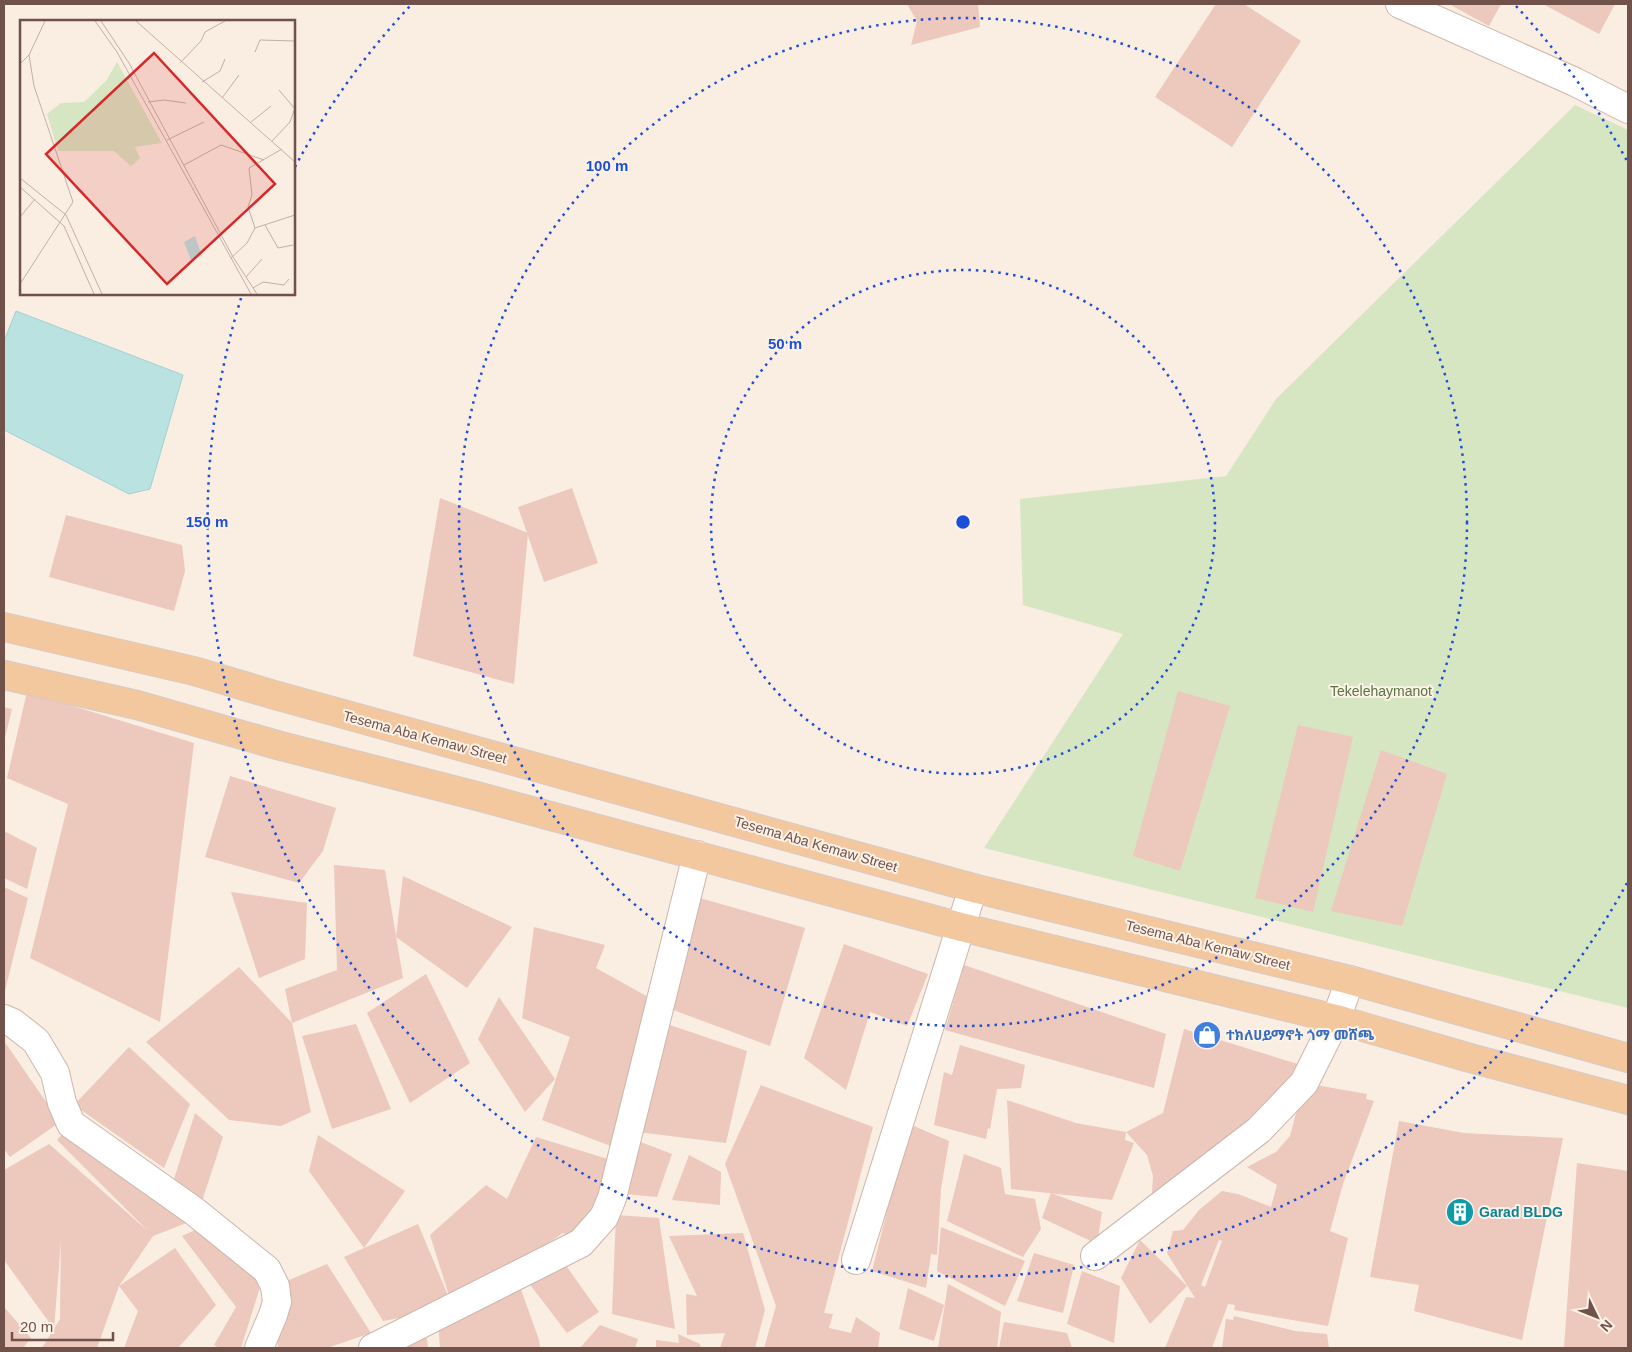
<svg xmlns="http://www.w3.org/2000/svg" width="1632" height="1352" font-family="Arial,'Noto Sans Ethiopic',sans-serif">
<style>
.green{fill:#d6e6c2}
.water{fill:#b9e2e1;stroke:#a0d2d3}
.building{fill:#edc8bc;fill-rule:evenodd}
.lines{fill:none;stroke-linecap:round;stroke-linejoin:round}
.minor-casing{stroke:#ccb6ad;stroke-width:30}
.primary-casing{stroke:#d4cbc9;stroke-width:30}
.minor{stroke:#fff;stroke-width:28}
.primary{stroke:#f4c89f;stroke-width:28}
.ring{fill:none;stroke:#1d4ed8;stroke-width:2.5;stroke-dasharray:2.5 5}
.labels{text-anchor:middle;stroke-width:4;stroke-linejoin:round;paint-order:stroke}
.park-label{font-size:14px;fill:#5a7543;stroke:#fdf2e8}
.street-label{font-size:14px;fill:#70524b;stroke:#fdf2e8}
.shop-label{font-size:14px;font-weight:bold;fill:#366cbe;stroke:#fdf2e8;text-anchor:start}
.culture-label{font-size:14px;font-weight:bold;fill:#0d838f;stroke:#fdf2e8;text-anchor:start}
.inset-road{fill:none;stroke:#c3afa6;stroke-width:1}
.view{fill:#d62828;fill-opacity:0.15;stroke:#d62828;stroke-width:2.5}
.inset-edge{fill:none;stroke:#70524b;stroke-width:2.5}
.centre{fill:#1d4ed8;stroke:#fdf2e8;stroke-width:2.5}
.ring-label{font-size:15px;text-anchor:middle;font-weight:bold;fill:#1d4ed8;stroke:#fdf2e8;stroke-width:4;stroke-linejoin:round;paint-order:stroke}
</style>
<rect width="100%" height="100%" fill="#faede2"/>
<polygon class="green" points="1575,105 1628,130 1628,1008 984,848 1123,634 1023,605 1020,499 1226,476 1276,399"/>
<polygon class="water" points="16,311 183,375 150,489 129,494 4,430 4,341"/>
<g class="building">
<polygon points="907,4 978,4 980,27 911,45 917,21"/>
<polygon points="1216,4 1244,4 1301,41 1232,147 1155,97"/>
<polygon points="1449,4 1501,4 1489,26"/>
<polygon points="1543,4 1615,4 1599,34"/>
<polygon points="572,488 598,563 544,582 518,507"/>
<polygon points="440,498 528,533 514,684 413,656"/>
<polygon points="66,515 182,545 185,571 174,611 49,577"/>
<polygon points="1178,691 1230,706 1180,871 1133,856"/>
<polygon points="27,692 194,743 160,1022 30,958 68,804 7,778"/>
<polygon points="4,707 12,709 4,742"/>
<polygon points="1298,725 1353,737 1313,912 1255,898"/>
<polygon points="1381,750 1447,774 1402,926 1331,911"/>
<polygon points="230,776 336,808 323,851 299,883 205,857"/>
<polygon points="4,831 37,848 27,889 4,878"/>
<polygon points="334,865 385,870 403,978 292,1023 311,1112 281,1126 229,1120 146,1042 239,967 292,1023 285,989 337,970"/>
<polygon points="403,876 512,927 467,988 396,937"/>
<polygon points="4,887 28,898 4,995"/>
<polygon points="231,892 307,903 305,959 259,978"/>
<polygon points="696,897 805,928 770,1046 668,1008"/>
<polygon points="534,927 605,945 596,968 650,998 624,1151 542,1120 570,1037 522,1018"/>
<polygon points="844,944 928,974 907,1026 870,1012 846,1090 804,1058"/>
<polygon points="964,965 1166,1034 1154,1088 945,1030"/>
<polygon points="426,974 470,1063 410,1103 367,1013"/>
<polygon points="499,997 555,1079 525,1112 478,1039"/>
<polygon points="661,1022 747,1051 726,1143 638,1132"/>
<polygon points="356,1024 391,1109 332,1129 302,1036"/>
<polygon points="1184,1029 1301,1065 1218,1156 1213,1148 1201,1155 1213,1171 1151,1210 1153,1176 1147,1155 1126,1132 1163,1113"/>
<polygon points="4,1041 60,1122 10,1157 4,1149"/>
<polygon points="960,1045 1025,1065 1021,1088 997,1089 990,1129 988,1128 986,1139 934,1125 944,1072 952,1075"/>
<polygon points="129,1047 190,1104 164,1168 74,1105"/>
<path d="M1304,1083L1367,1094L1366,1099L1374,1101L1343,1184L1330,1231L1348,1238L1328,1326L1234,1310L1235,1305L1228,1304L1212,1348H1165L1186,1297L1195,1298L1167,1253L1173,1231L1183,1230L1199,1210L1222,1191L1238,1194L1271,1207L1277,1185L1247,1167L1276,1152L1290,1136ZM1219,1240L1222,1241L1205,1287L1201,1285Z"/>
<polygon points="761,1085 873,1127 824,1313 833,1314 829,1328 851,1333 856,1317 880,1333 878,1348 764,1348 776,1306 725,1164"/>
<polygon points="1007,1100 1076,1123 1126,1132 1125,1140 1134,1143 1112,1200 1011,1189"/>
<polygon points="195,1113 223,1137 202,1201 174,1179"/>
<polygon points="1399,1121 1464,1133 1563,1138 1522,1340 1414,1311 1419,1285 1370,1277"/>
<polygon points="71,1124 189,1222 153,1236 119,1286 97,1348 42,1348 60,1319 61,1241 54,1329 4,1260 4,1170 49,1144 148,1231 57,1140"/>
<polygon points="909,1124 949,1141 941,1189 937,1255 931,1254 926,1288 872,1271"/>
<polygon points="318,1135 405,1191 364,1248 309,1171"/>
<polygon points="536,1137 621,1163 581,1243 563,1233 453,1308 383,1321 344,1257 418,1224 452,1305 430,1235 486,1185 507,1199"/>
<polygon points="638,1141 672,1154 657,1197 625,1194"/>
<polygon points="964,1154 1001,1168 1005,1194 1035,1199 1041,1229 1023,1257 947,1221"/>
<polygon points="689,1155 721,1172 720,1205 672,1200"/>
<polygon points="1577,1163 1628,1171 1628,1348 1564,1348"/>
<polygon points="1051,1193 1102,1212 1097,1244 1042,1218"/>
<polygon points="616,1215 659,1218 675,1329 612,1314"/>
<polygon points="941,1227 1025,1261 1005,1306 937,1271"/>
<polygon points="197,1229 261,1284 241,1348 219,1348 214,1345 236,1307 182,1236"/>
<polygon points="743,1233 765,1310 755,1348 720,1348 725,1333 687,1335 686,1294 697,1296 669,1236"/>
<polygon points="1140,1240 1187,1286 1150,1324 1121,1278"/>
<polygon points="175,1248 216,1305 179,1347 181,1348 124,1348 138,1311 119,1286"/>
<polygon points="1034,1253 1074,1265 1063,1313 1017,1301"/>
<polygon points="562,1260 599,1312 567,1333 525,1278"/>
<polygon points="327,1264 371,1333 327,1348 278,1348 275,1286"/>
<polygon points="1082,1271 1120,1286 1114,1343 1067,1324"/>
<polygon points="519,1284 539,1340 540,1348 440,1348 438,1321"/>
<polygon points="948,1284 1001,1312 997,1348 938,1348"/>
<polygon points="908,1288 944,1305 934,1341 899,1329"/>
<polygon points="4,1307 31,1338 23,1348 4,1348"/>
<polygon points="1234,1316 1295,1331 1327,1334 1329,1348 1222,1348 1226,1319 1233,1320"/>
<polygon points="1004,1322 1067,1333 1072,1348 999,1348"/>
<polygon points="600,1325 638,1339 635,1348 580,1348"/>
<polygon points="426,1330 428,1348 390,1348"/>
<polygon points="678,1334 700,1344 701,1348 656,1348 656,1340 679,1343"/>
</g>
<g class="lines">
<defs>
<g id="minor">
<polyline points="1400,4 1575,82 1628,109"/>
<polyline points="4,1019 13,1023 36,1041 55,1073 62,1103 71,1124 194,1211 267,1270 275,1286 277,1302 273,1315 259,1348"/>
<polyline points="1095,1256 1259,1130 1304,1083 1336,1019 1350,980"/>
<polyline points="856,1260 973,888"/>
<polyline points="373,1348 581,1243 604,1217 612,1198 697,855"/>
</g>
<g id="primary">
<polyline points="4,627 194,671 271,694 973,888 1350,980 1628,1058"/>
<polyline points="4,675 137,705 277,745 473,795 961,927 1336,1019 1470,1058 1628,1100"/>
</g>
</defs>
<use href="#minor" class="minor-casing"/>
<use href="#primary" class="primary-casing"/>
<use href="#minor" class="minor"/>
<use href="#primary" class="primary"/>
</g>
<g class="ring">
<circle cx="963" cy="522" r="252"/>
<circle cx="963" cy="522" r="504"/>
<path d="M1627 883A756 756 0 0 1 242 295M295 167A756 756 0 0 1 410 6M1516 6A756 756 0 0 1 1627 161"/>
</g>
<defs>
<symbol id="shop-disc" viewBox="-11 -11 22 22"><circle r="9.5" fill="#3f7fe0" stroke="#fdf2e8"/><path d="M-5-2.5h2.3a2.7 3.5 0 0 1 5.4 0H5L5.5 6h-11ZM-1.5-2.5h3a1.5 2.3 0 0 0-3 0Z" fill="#fff"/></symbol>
<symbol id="building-disc" viewBox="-11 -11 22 22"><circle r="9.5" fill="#0f9aa8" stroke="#fdf2e8"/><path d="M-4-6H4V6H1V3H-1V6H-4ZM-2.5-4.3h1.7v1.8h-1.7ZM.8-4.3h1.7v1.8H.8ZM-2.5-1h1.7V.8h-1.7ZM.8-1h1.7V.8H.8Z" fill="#fff"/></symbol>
</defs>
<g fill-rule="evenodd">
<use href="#shop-disc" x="1191" y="1019" width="32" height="32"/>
<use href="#building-disc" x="1444" y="1196" width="32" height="32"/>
</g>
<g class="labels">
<g class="park-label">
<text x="1381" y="696">Tekelehaymanot</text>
</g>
<g class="street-label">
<text transform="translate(425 737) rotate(15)" y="5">Tesema Aba Kemaw Street</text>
<text transform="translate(816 844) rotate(16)" y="5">Tesema Aba Kemaw Street</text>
<text transform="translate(1208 945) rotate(14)" y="5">Tesema Aba Kemaw Street</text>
</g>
<g class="shop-label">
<text x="1226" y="1040">ተክለሀይማኖት ጎማ መሸጫ</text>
</g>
<g class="culture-label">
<text x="1479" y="1217">Garad BLDG</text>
</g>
</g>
<g transform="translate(20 20)">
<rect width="275" height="275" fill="#faede2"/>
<path d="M97,42L142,123L115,127L120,138L111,146L94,131H38L27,94L41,83L64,82L86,61Z" fill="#d6e6c2"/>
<path d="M175,216L182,236L171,240L164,222Z" fill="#b9e2e1"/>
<path class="inset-road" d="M75,1L97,32L231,274M81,1L109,43L213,237L237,274M116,1L275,142M235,32L240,20L275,21M160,43L181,21L185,12L205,1M0,44L9,35L25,1M182,62L200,51L205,39M259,70L275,89M202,78L219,55M128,82L144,80L166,83M231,102L251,86M147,120L184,102M252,121L270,102L275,88M164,145L201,125L244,140M0,158L46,195L82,274M0,167L44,206L74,274M0,197L15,179M245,205L258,228L273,225M235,208L228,187L232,175L229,148L262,129M211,238L227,223L235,208L275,195M226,257L242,239M0,264L53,182L14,66L9,35M233,268L243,262L264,265L269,259"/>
<path class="view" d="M134,33L255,164L147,264L26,134Z"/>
<rect width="275" height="275" class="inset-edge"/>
</g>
<circle cx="963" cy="522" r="8" class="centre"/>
<g class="ring-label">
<text x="607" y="171">100 m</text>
<text x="785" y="349">50 m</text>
<text x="207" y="527">150 m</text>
</g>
<rect width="1632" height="1352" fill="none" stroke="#70524b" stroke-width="10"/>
<g transform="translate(1597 1317) rotate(133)" stroke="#fdf2e8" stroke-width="4" paint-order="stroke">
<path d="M0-4L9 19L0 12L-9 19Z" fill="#70524b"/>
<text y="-8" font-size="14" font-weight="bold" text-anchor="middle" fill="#70524b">N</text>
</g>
<path d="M12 1332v8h101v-8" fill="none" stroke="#70524b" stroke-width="2.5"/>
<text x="20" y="1332" font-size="15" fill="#70524b" stroke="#fdf2e8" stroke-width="4" paint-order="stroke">20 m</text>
</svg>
